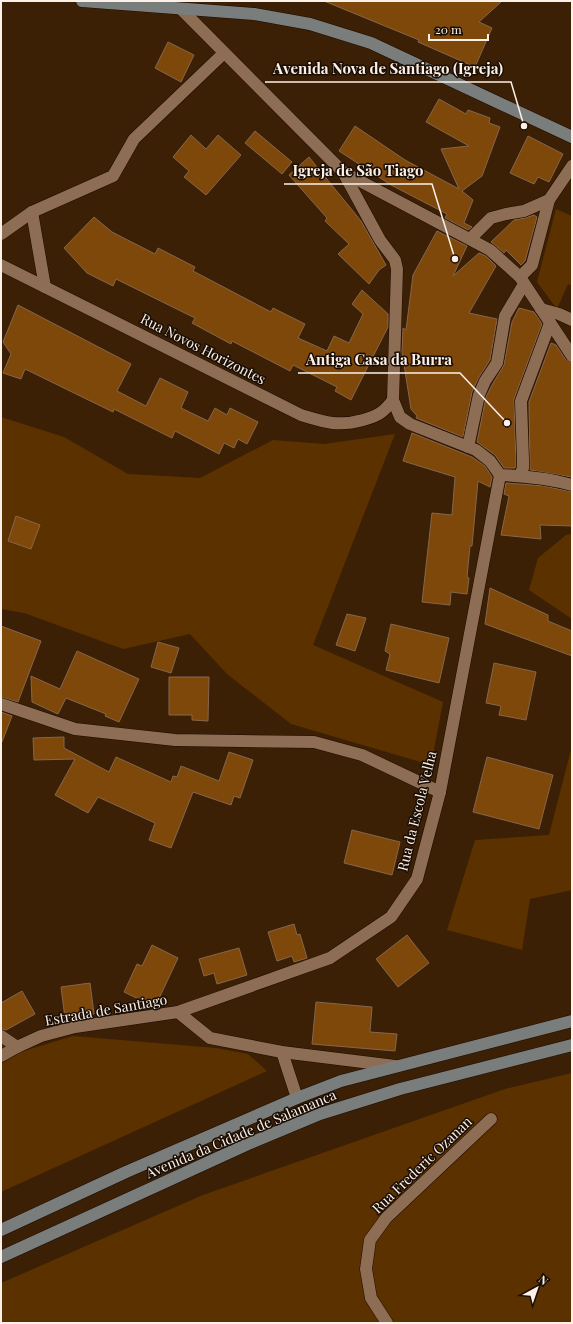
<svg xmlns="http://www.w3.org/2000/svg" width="573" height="1324" font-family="'Playfair Display',serif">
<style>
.green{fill:#5c3100}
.building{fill:#7f480b;stroke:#86664c}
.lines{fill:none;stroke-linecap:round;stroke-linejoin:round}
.street-casing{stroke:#1e0a00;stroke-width:13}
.secondary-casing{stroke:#1e0a00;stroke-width:13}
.street{stroke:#8d6d53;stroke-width:12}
.secondary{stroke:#797e7d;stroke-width:12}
.labels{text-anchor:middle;stroke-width:3;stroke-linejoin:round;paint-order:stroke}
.street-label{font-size:14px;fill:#fcf1e8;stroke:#190d04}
.leader{fill:none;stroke:#fcf1e8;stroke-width:1.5}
.callout-dot{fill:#fcf1e8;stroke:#190d04;stroke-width:1.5}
.callout-label{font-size:15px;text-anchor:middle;font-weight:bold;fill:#fcf1e8;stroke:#190d04;stroke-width:3;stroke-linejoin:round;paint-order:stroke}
</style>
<rect width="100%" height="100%" fill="#3b2006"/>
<g class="green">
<polygon points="556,209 572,216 572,286 568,284 557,309 537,282"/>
<polygon points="1,417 64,437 128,474 200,478 273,440 324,444 395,434 313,645 443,702 431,765 291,724 227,674 190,634 123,649 24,613 1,609"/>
<polygon points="572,534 572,619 529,590 538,558 566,535"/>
<polygon points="572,746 572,890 530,899 522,950 447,930 475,840 549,835"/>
<polygon points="73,1036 216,1048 248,1054 267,1071 1,1192 1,1043 17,1053"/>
<polygon points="572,1073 572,1323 1,1323 1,1283 203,1195 505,1089"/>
</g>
<g class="building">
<polygon points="324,1 502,1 479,22 492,28 475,67 418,42 419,40"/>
<polygon points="168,42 194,55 181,82 155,68"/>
<polygon points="439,99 466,114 468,110 490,118 489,123 500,127 482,176 462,191 473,200 464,223 472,227 468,230 445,218 447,214 391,185 339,151 355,126 405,160 459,189 441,149 469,146 426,122"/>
<polygon points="255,131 292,162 282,174 245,143"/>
<polygon points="191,135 206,149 218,135 241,155 206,195 184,177 189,171 173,157"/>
<polygon points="528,136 563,154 549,182 538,177 534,184 510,173"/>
<polygon points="309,157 361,221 386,265 379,270 369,284 338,254 349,244 325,221 327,218 289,175"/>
<polygon points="534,215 537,217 525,261 521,265 506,250 504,253 491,242 514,220 525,218"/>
<polygon points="94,217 112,232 155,254 158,248 195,267 193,271 271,312 273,308 305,324 298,338 327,351 334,336 349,343 363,314 352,304 362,290 388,314 388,327 351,400 335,391 337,387 293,365 290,371 232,341 231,344 192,323 195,318 116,279 113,286 87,273 64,248"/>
<polygon points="437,231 467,246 453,276 479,253 486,256 496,266 469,313 497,319 490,360 479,377 472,392 463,437 416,418 417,416 411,409 402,352 403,328 406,330 413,275"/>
<polygon points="18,305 131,364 117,391 146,406 160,378 188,392 181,408 208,421 215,408 227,415 230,408 258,422 247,444 238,439 234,448 224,443 219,454 175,431 172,438 114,409 113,412 25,369 21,379 3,373 11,354 3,342"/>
<polygon points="519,308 534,312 542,324 514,399 516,466 515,468 504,468 495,455 477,442 486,397 492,385 504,365 512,322"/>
<polygon points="551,343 556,345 566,360 572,363 572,477 530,470 529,402"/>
<polygon points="412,433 472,457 485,466 492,477 490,487 478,481 472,546 470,546 467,577 469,578 467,594 451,592 450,605 422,602 432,513 452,515 455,477 403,461"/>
<polygon points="506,483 544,486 572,492 572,526 540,525 541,539 501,535 509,496 504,494"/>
<polygon points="16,516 40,525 31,549 8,541"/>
<polygon points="490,588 548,615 548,621 572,631 572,656 485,624"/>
<polygon points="347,614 366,618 355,651 336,645"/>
<polygon points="391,624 449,638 439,683 386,670 390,654 385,651"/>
<polygon points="1,626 41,641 18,702 1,697"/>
<polygon points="158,642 179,648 171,673 151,667"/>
<polygon points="77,651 139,679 119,722 105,716 106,714 66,698 58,714 32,702 31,676 60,689"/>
<polygon points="494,663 536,672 526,720 499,715 501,706 486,703"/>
<polygon points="169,677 209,677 208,721 192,720 192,715 169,715"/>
<polygon points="1,712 12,716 2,742 1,742"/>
<polygon points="64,737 64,748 109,772 116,757 171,782 173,776 177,777 181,766 219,781 229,752 253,760 240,798 234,796 231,805 193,792 171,848 149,840 155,823 98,797 88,813 55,795 75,759 34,760 33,738"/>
<polygon points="487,757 553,775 539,829 473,812"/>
<polygon points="352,830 400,842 392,875 344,863"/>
<polygon points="294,924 297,935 300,934 307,958 294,962 292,956 277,961 268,932"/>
<polygon points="407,935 429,963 398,987 376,959"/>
<polygon points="152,945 178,958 155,1007 124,992 137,964 142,966"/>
<polygon points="239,948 247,975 217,984 214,973 204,976 199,959"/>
<polygon points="90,983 94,1014 65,1018 61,987"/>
<polygon points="22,991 35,1014 6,1030 1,1029 1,1003"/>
<polygon points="316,1002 372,1007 370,1032 397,1034 395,1051 312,1044"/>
</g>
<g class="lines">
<defs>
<g id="street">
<polyline points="181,9 343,172 490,250 520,277 572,356"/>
<polyline points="343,172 380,240 395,260 397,269 393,400 400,417 410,424 476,450 490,461 500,475"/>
<polyline points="32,212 45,287"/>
<polyline points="1,234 32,212 113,176 134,139 224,53"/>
<polyline points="470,239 491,218 506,214 524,211 549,200"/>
<path d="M1,265L301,415C324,422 338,427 363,420C378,416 384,412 393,400"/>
<polyline points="520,277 532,265 549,200 572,166"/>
<polyline points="541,309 559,314 572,320"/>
<polyline points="468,447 479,395 485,381 497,363 505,316 524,284"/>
<path d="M500,475C525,476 548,478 572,485"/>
<polyline points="520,475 523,468 523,460 521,401 550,323"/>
<polyline points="1,704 75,729 175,740 314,742 362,755 440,792"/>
<polyline points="178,1012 210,1038 282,1052 395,1066"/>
<polyline points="1,1036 17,1047"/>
<polyline points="282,1052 297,1098"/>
<polyline points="1,1056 17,1047 41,1036 75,1027 178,1012 330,958 391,917 417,879 440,792 500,475"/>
<polyline points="387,1323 371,1298 366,1269 370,1240 386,1218 491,1119"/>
</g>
<g id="secondary">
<polyline points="82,1 254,14 310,24 371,43 572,137"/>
<polyline points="1,1230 126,1172 297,1098 341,1081 572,1021"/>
<polyline points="1,1257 248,1144 320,1114 400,1089 572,1045"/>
</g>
</defs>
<use href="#street" class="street-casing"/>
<use href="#secondary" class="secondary-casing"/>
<use href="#street" class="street"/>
<use href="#secondary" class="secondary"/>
</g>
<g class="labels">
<g class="street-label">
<text transform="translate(203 349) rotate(27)" y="5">Rua Novos Horizontes</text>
<text transform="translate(417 811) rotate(-76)" y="5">Rua da Escola Velha</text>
<text transform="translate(106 1010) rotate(-10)" y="5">Estrada de Santiago</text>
<text transform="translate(241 1134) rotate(-23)" y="5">Avenida da Cidade de Salamanca</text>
<text transform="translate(422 1165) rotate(-44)" y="5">Rua Frederic Ozanan</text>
</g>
</g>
<path class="leader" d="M524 126L511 82H265M455 259L432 184H284M507 423L460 373H298"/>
<g class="callout-dot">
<circle cx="524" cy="126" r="4"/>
<circle cx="455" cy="259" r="4"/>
<circle cx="507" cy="423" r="4"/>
</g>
<g class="callout-label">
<text x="388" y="74">Avenida Nova de Santiago (Igreja)</text>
<text x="358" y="176">Igreja de São Tiago</text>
<text x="379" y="365">Antiga Casa da Burra</text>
</g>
<rect width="573" height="1324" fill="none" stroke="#fcf1e8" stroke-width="4"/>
<g transform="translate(537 1288) rotate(40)" stroke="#190d04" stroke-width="3" paint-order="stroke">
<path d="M0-3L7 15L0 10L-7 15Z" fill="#fcf1e8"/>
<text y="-6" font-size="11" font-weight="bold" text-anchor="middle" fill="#fcf1e8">N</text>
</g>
<path d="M429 34v6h59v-6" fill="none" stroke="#fcf1e8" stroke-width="2"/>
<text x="435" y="34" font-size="12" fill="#fcf1e8" stroke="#190d04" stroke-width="3" paint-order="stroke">20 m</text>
</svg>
